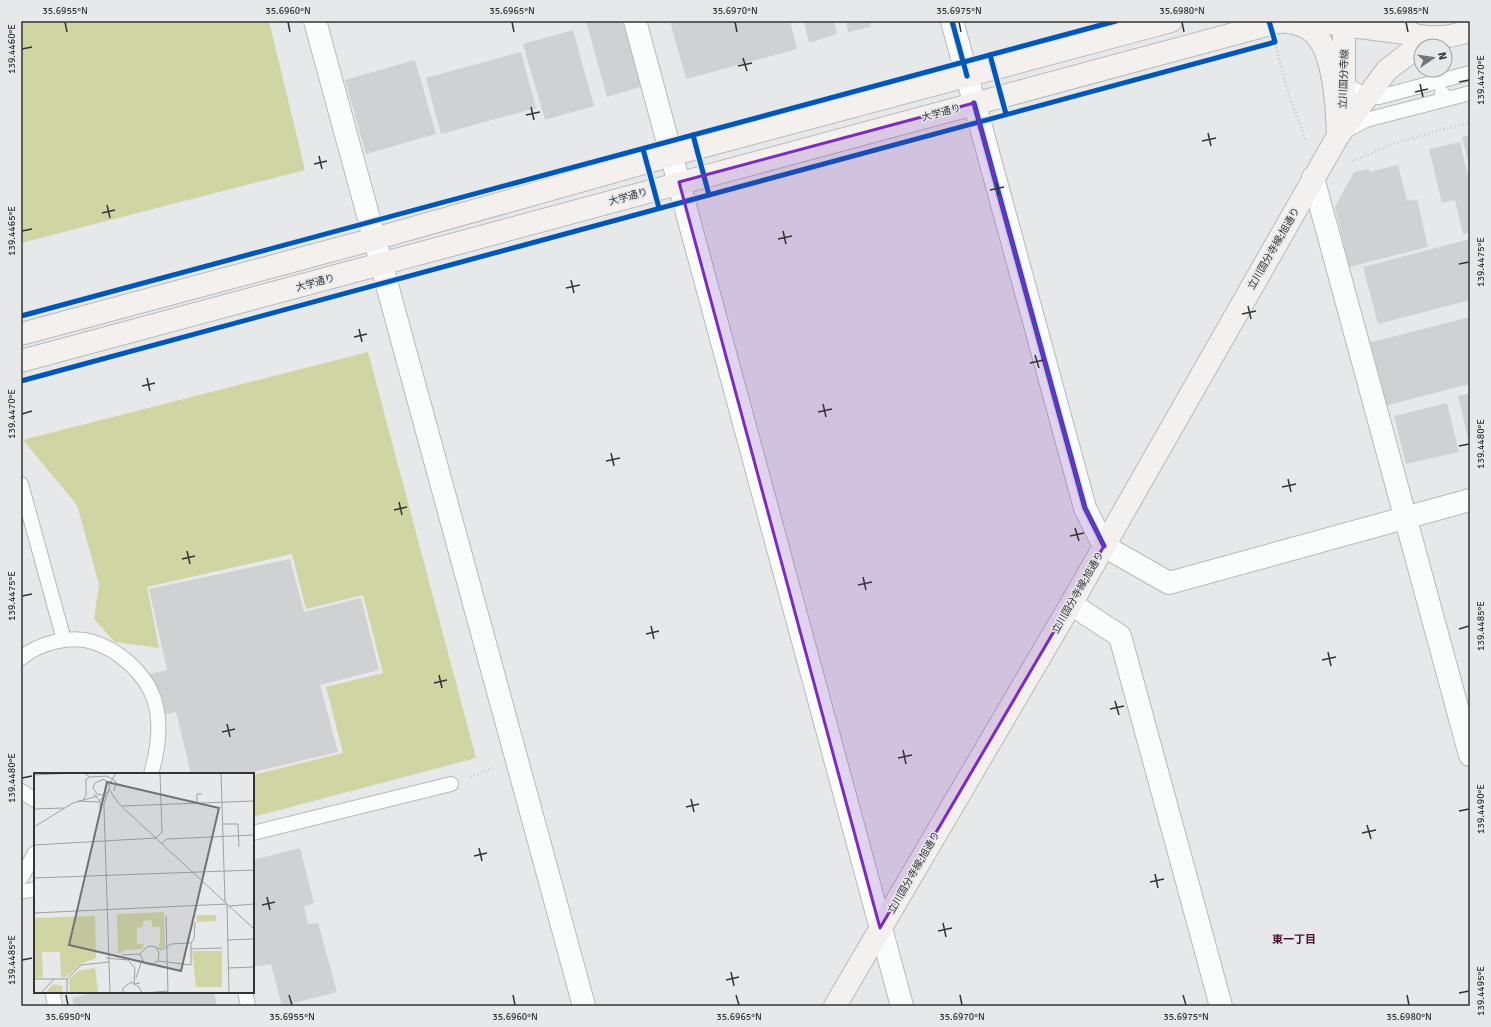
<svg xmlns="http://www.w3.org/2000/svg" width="1491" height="1027" font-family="Signika,'Noto Sans JP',sans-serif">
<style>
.green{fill:#d1d5a4}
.building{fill:#d0d1d2}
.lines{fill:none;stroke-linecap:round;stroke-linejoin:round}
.service-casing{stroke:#b8b9ba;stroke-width:16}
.minor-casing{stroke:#b8b9ba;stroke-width:24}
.tertiary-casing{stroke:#b8b9ba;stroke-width:24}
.secondary-casing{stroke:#b8b9ba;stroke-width:24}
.path{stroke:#c6c6c6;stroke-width:2.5;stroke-dasharray:1 3;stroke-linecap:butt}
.service{stroke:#fbfcfc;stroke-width:14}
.minor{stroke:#fbfcfc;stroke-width:22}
.tertiary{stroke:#fbfcfc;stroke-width:22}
.secondary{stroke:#f3f0ed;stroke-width:22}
.cycleway-casing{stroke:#e6e8ea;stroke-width:8}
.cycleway{stroke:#0057b8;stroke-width:5}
.marked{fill:#7b2cbf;fill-opacity:0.2;stroke:#7b2cbf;stroke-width:3;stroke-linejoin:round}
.ticks{fill:none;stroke:#333435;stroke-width:1.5}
.labels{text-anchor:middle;stroke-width:3;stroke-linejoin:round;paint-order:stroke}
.street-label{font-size:10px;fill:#333435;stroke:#e6e8ea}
.neighbourhood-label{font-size:11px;font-weight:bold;fill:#4a0c31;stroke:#e6e8ea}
.inset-road{fill:none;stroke:#9fa0a1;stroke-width:1}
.view{fill:#727374;fill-opacity:0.15;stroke:#727374;stroke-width:2}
.inset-edge{fill:none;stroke:#333435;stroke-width:2}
.neatline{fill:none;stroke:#333435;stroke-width:1.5}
.ticks-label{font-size:10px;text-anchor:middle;fill:#333435}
</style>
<rect width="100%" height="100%" fill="#e7e8e9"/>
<g class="green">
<polygon points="21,21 269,21 305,170 21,243"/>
<polygon points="368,352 476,758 253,817 253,775 343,753 326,687 383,673 363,595 306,609 292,554 147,587 159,648 115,642 94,619 99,584 77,505 23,440"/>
</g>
<g class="building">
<polygon points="586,21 630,21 647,85 607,97"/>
<polygon points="670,21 790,21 797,49 686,79"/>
<polygon points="804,21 834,21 837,34 809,43"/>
<polygon points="846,21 870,21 871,27 848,32"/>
<polygon points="573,30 594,106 545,120 523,44"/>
<polygon points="521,52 536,108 441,134 426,78"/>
<polygon points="415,60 436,134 366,154 345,80"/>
<polygon points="1470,135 1470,165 1469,165 1462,137"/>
<polygon points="1460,142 1470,185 1470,232 1463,234 1455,200 1442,203 1429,149"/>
<polygon points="1398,165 1407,201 1417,199 1428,247 1349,267 1335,207 1354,172 1369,169 1370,172"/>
<polygon points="1470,239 1470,300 1378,324 1363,267"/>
<polygon points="1470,317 1470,384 1384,406 1368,343"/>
<polygon points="1470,393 1470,443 1469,443 1458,396"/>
<polygon points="1447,403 1459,452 1406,464 1394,416"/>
<polygon points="290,559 304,612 361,598 379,670 320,685 338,752 245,774 191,774 176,712 159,716 150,674 167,670 149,589"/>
<polygon points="300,848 314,903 304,906 308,924 318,923 337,992 282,1006 271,964 253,967 253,906 255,906 253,897 253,860"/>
<polygon points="96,992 214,992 217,1006 74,1006 72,998"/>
</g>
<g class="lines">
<defs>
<g id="service">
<polyline points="1339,81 1367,96 1379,97 1470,73"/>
<polyline points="1442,93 1447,99 1470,93"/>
<polyline points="1347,130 1366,120 1447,99"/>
<polyline points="21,484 64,640"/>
<path d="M21,658C39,643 70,635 93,642C119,650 145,673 154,699C162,723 158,750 151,774"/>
<polyline points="21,791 35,800"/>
<polyline points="253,833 451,784"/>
<polyline points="21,878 35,853"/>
<polyline points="21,892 35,889"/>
<polyline points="54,992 53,995 55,1006"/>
<polyline points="245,992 248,1006"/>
</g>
<g id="minor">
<polyline points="315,21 584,1006"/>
<polyline points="635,21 902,1006"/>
<polyline points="952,21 1085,508 1104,546"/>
<polyline points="1313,178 1470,755"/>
<polyline points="1071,604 1120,636 1221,1006"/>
</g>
<polyline id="tertiary" points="1104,546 1169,583 1470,500"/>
<g id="secondary">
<path d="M1279,21C1290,22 1299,23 1309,29C1335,45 1337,108 1338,136"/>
<polyline points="1313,21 1413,34"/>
<path d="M1421,36C1439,39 1453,37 1470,30"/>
<polyline points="1344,93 1344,21"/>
<polyline points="21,334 374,239 697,148 1171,21"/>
<polyline points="21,361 1282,21"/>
<polyline points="835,1006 1071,604 1338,136 1387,70 1417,47 1435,39"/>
</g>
</defs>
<use href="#service" class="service-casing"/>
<use href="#minor" class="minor-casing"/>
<use href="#tertiary" class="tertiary-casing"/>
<use href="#secondary" class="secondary-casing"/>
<g class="path">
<polyline points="1276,47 1286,86 1306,142"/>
<polyline points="1353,161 1398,142 1470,122"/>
<polyline points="470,777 493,768"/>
</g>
<use href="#service" class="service"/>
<use href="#minor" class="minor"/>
<use href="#tertiary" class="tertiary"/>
<use href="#secondary" class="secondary"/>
<defs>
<g id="cycleway">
<polyline points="952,21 967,76"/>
<polyline points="990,55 1006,114"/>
<polyline points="974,103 1085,508 1104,546"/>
<polyline points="693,135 709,195"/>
<polyline points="643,149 659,208"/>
<polyline points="21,316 1116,21"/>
<polyline points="21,381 1275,42 1269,21"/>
</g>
</defs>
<use href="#cycleway" class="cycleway-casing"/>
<use href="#cycleway" class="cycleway"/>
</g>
<path class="marked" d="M974,103L1085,508L1104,546L880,928L679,182Z"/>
<path class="ticks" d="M65,22L67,32M288,22L290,32M512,22L514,32M735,22L737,32M959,22L961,32M1182,22L1184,32M1406,22L1408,32M22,49L32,47M743,58L747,71M738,66L752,63M1459,82L1469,80M1420,84L1423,97M1415,92L1428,89M531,107L534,120M526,115L540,112M1208,133L1211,146M1202,141L1216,138M319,156L322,169M314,164L327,161M996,182L999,195M990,190L1004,187M107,205L110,218M102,213L115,210M22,231L32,229M783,231L786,244M778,239L792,236M1459,264L1469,262M571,280L574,293M566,288L580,285M1248,306L1251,319M1242,314L1256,311M359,329L362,342M354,337L367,334M1035,355L1039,368M1030,363L1044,360M147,378L150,391M142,386L155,383M823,404L826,417M818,412L832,409M22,414L32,411M1459,446L1469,444M611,453L614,466M606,461L620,458M1288,479L1291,492M1282,487L1296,484M399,502L402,515M394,510L407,507M1075,528L1079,541M1070,536L1084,533M187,551L190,564M182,559L195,556M863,577L866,590M858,585L872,582M22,596L32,594M651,626L654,639M1459,629L1469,626M646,634L659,631M1328,652L1331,666M1322,660L1336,657M439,675L442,688M434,683L447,680M1115,701L1119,715M1110,709L1124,706M227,724L230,737M222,732L235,729M903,750L906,764M898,758L912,755M22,778L32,776M691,799L694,812M686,807L699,804M1459,811L1469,809M1367,825L1371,839M1362,833L1376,830M479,848L482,861M474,856L487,853M1155,874L1158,888M1150,882L1164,879M267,897L270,910M262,905L275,902M943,923L946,937M938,931L952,928M22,960L32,958M731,972L734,986M726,980L739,977M1459,993L1469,991M66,995L68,1005M289,995L292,1005M513,995L515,1005M736,995L739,1005M960,995L962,1005M1183,995L1186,1005M1407,995L1409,1005"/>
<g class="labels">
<g class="street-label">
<text transform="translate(1343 79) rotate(-88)" y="4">立川国分寺線</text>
<text transform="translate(941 112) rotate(-15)" y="4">大学通り</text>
<text transform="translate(628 196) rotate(-15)" y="4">大学通り</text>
<text transform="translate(1273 248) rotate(-60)" y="4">立川国分寺線;旭通り</text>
<text transform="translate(315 282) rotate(-15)" y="4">大学通り</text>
<text transform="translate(1077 592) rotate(-60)" y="4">立川国分寺線;旭通り</text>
<text transform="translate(913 872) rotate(-60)" y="4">立川国分寺線;旭通り</text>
</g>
<g class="neighbourhood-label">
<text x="1294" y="943">東一丁目</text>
</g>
</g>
<g transform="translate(34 773)">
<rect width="220" height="220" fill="#e7e8e9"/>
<path d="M130,139L131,173L128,175L124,173L126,171V154H118V147L109,148V154L103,155V171H110L108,176L92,177L84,181L83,141ZM162,142H182V148L163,149ZM61,143L62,185L49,190L32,204H27L26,179H8L9,204L0,205V145ZM158,178H188V214H162ZM61,195L64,220H36L35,206L44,198ZM19,211L28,213L29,220H11Z" fill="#d1d5a4"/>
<path class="inset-road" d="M50,0L56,4L72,3L79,6L82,9L80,18M187,0L191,129M0,2L41,0M75,12L82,0M75,16L85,31L220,156M74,19L68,22L63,21L59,15L61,10L70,6L76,14L75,16L70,31V34L76,220M60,21L66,28V37M49,27L52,22V6L56,4M44,28L64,29L72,22M163,30V21H168M88,33L220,28M0,36L30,35M189,51H204L205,74M0,54L39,30L64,23M128,70L133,66L220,62M0,72L122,65L128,59L126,0M0,105L220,97M195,133L220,131M0,140L193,131L195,220M132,143L134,220M193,167L220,166M122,174L125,180L124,188L117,192L110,190L106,181L113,174L117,173L122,174L125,176H129L137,171L157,170M157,176L188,175M88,182L106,181M72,185L94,187L101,195L100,211L106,210M124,188L157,192V170L160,166L161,149M194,195L220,194M102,205L108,187M0,206H33M7,220L20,206M33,220V206L47,192L75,189M89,220V215L97,209L105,214L108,220M111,220L134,218"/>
<path class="view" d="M73,9L185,35L147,198L35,172Z"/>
<rect width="220" height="220" class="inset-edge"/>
</g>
<rect width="1491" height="1027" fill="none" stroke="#e6e8ea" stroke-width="44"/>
<g transform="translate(1433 58) rotate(77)"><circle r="19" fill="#e6e8ea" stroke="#9ea0a2"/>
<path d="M0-3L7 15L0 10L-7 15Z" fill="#727374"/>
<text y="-6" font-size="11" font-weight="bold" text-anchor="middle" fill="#333435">N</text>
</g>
<rect x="22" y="22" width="1447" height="983" class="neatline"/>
<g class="ticks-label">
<text x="65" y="14">35.6955°N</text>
<text x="288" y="14">35.6960°N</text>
<text x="512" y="14">35.6965°N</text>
<text x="735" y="14">35.6970°N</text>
<text x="959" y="14">35.6975°N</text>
<text x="1182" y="14">35.6980°N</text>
<text x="1406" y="14">35.6985°N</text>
<text transform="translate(11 49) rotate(-90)" y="4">139.4460°E</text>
<text transform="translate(1480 80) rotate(-90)" y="4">139.4470°E</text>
<text transform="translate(11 231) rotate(-90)" y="4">139.4465°E</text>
<text transform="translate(1480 262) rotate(-90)" y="4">139.4475°E</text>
<text transform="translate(11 414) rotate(-90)" y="4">139.4470°E</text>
<text transform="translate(1480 444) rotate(-90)" y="4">139.4480°E</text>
<text transform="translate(11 596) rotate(-90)" y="4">139.4475°E</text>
<text transform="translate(1480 626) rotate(-90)" y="4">139.4485°E</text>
<text transform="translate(11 778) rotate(-90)" y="4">139.4480°E</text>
<text transform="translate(1480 809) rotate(-90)" y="4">139.4490°E</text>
<text transform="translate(11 960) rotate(-90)" y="4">139.4485°E</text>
<text transform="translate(1480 991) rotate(-90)" y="4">139.4495°E</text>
<text x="68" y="1020">35.6950°N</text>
<text x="292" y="1020">35.6955°N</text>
<text x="515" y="1020">35.6960°N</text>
<text x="739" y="1020">35.6965°N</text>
<text x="962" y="1020">35.6970°N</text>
<text x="1186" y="1020">35.6975°N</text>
<text x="1409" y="1020">35.6980°N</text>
</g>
</svg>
